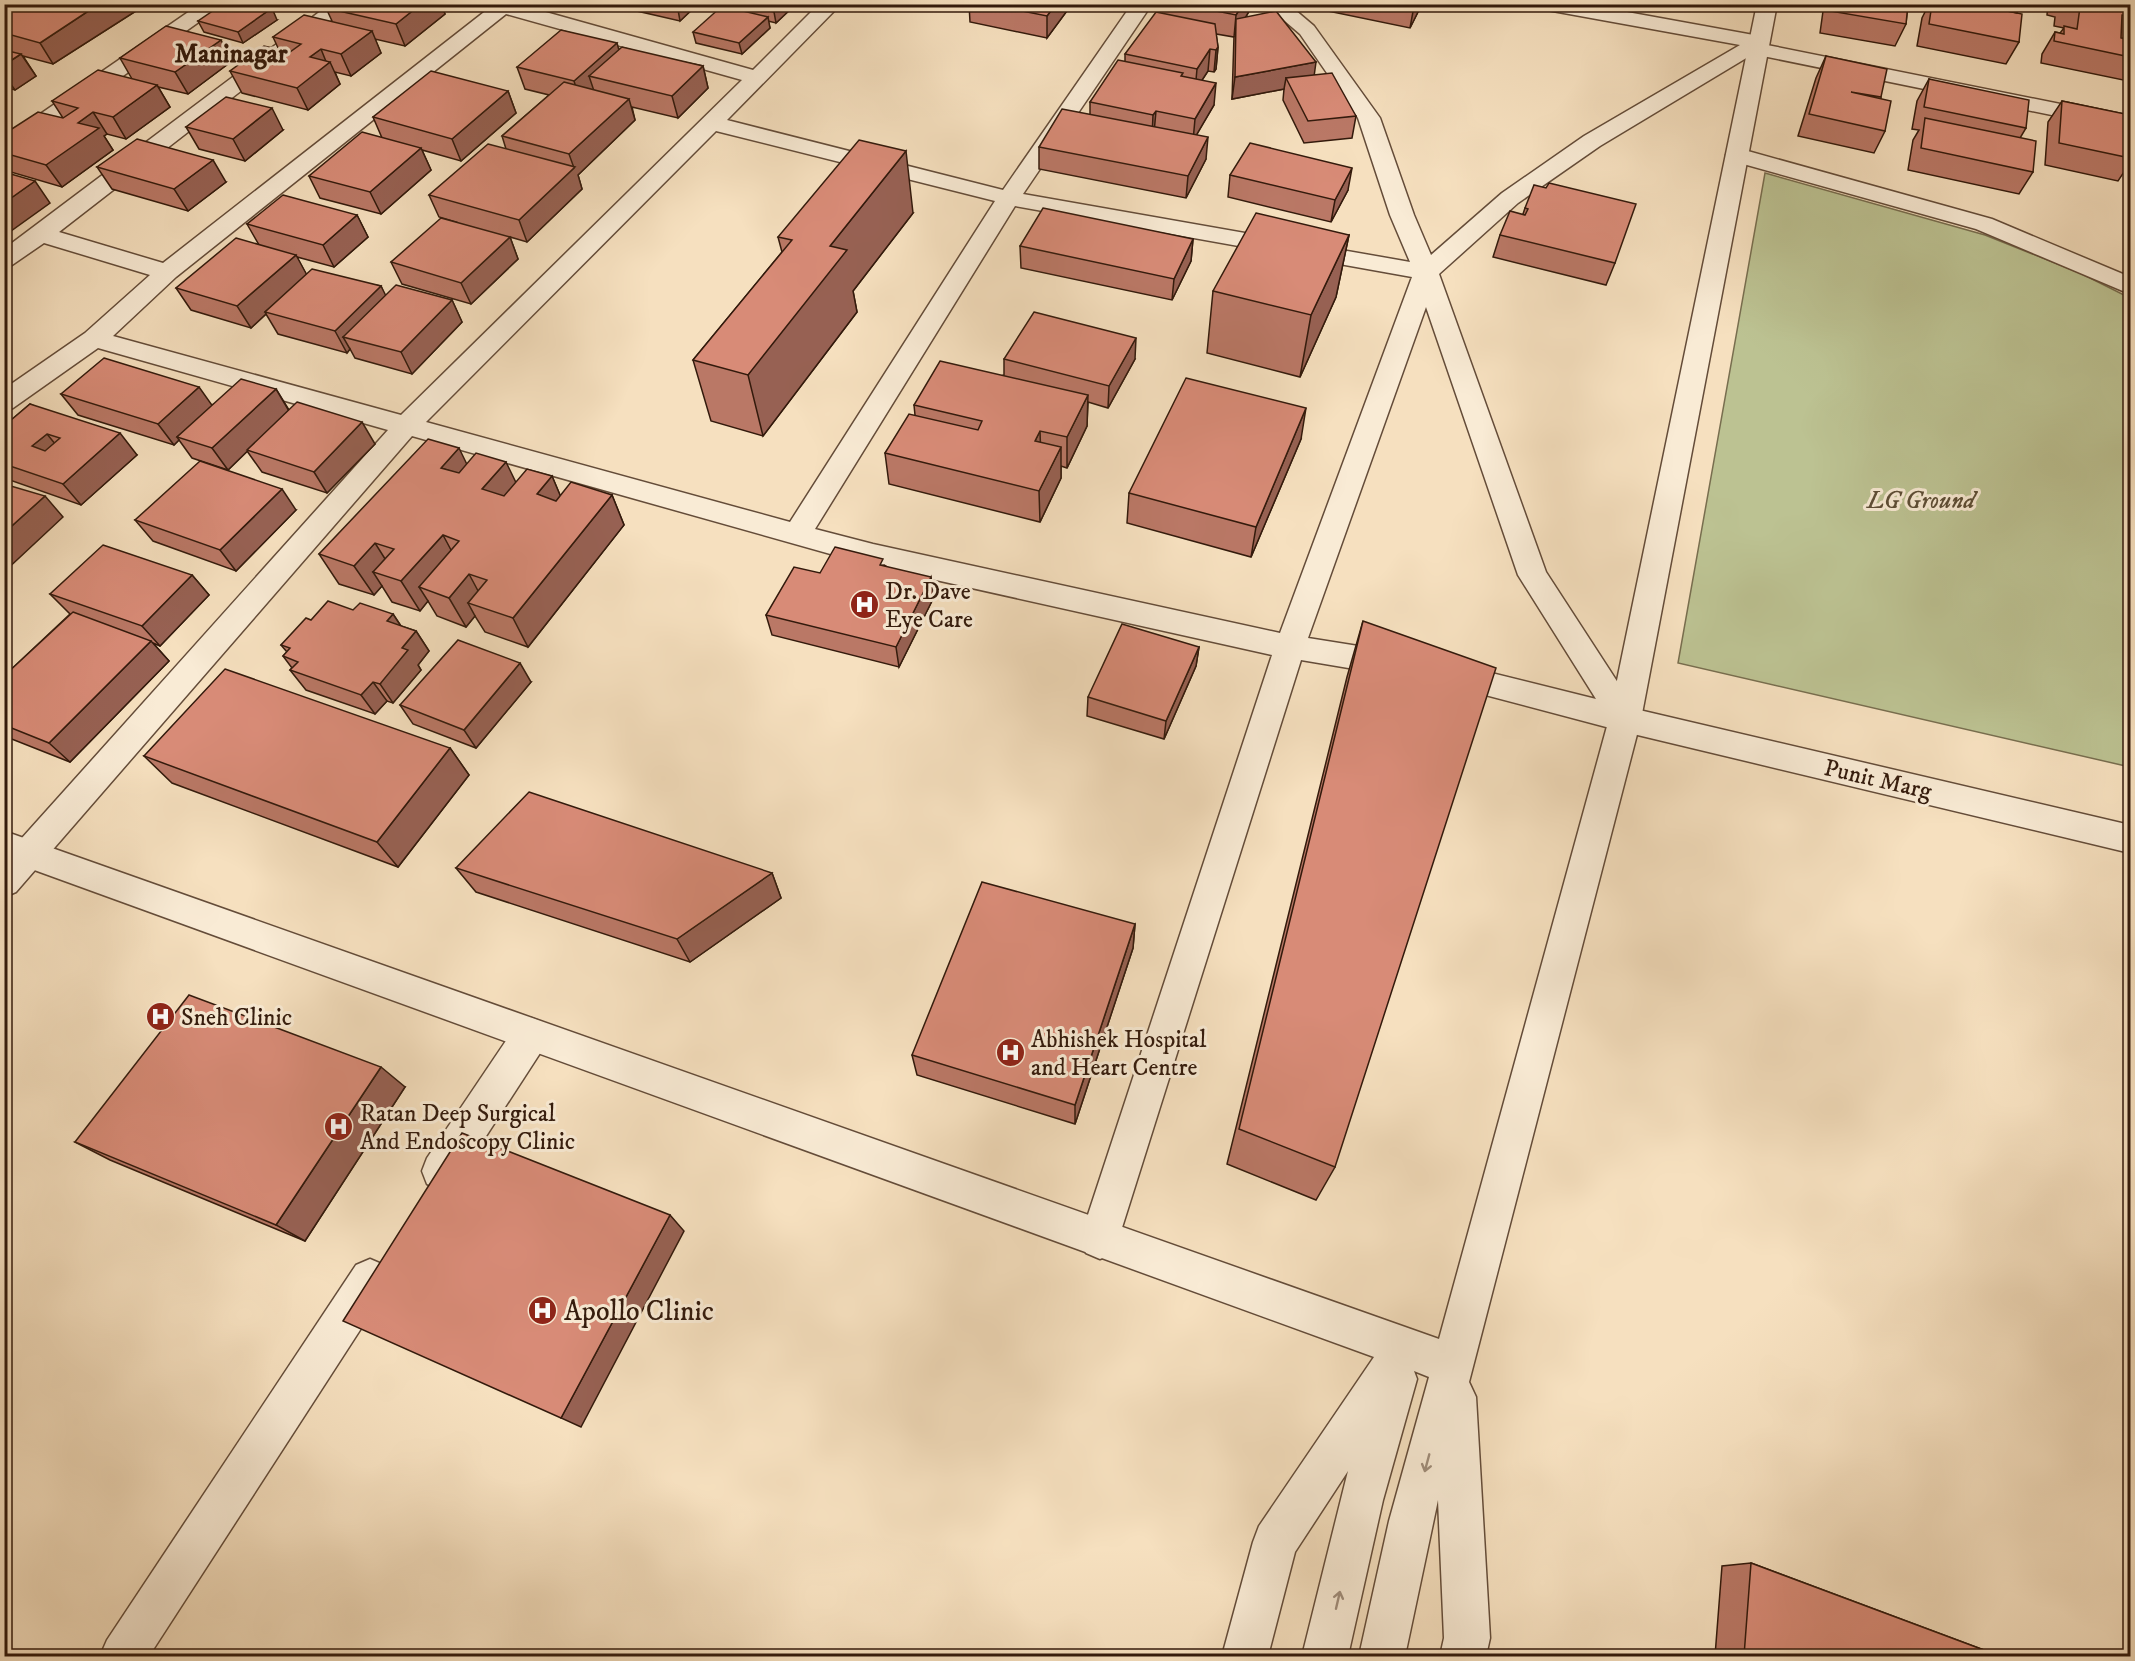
<svg xmlns="http://www.w3.org/2000/svg" width="2135" height="1661" font-family="'IM FELL DW Pica',serif">
<style>
.green{fill:#bcc292;stroke:#786e4f;stroke-width:1.5}
.lines{fill:none;stroke-linecap:round;stroke-linejoin:round}
.minor-casing{stroke:#644c39;stroke-width:3}
.tertiary-casing{stroke:#644c39;stroke-width:3}
.minor{fill:#f9ebd5;fill-rule:evenodd}
.tertiary{fill:#f9ebd5;fill-rule:evenodd}
.wall{fill:#ba7866;stroke:#331a0c;stroke-width:1.5}
.shaded-wall{fill:#976153;stroke:#331a0c;stroke-width:1.5}
.building{fill:#d88b77;stroke:#331a0c;stroke-width:1.5;fill-rule:evenodd}
.oneway{stroke:#a08d7b}
.labels{text-anchor:middle;stroke-width:6;stroke-linejoin:round;paint-order:stroke}
.park-label{font-size:24px;font-style:italic;fill:#5c4c34;stroke:#f9ebd5}
.poi-label{font-size:24px;fill:#331a0c;stroke:#f9ebd5;text-anchor:start}
.street-label{font-size:24px;fill:#331a0c;stroke:#f9ebd5}
.far-district-label{font-size:26px;font-weight:bold;fill:#331a0c;stroke:#f9ebd5}
.near-poi-label{font-size:28px;fill:#331a0c;stroke:#f9ebd5;text-anchor:start}
</style>
<rect width="100%" height="100%" fill="#f6e0bf"/>
<filter id="stains"><feTurbulence type="fractalNoise" baseFrequency=".00333" numOctaves="4"/><feColorMatrix values="0 0 0 0 .2 0 0 0 0 .09 0 0 0 0 .02 0 0 0 .5 -.17"/></filter>
<radialGradient id="worn" r=".72"><stop offset=".6" stop-color="#630" stop-opacity="0"/><stop offset="1" stop-color="#630" stop-opacity=".3"/></radialGradient>
<polygon class="green" points="1765,173 1985,235 2080,273 2130,298 2130,767 1678,663"/>
<g class="lines">
<defs>
<g id="minor">
<polygon points="200,4 224,4 12,155 4,157 4,139"/>
<path d="M330,4H353L59,232L163,263L488,9L481,4H517L753,70L819,4H841L727,120L1003,190L1132,4H1152L1023,194L1410,262L1390,215L1358,118L1300,34L1265,4H1288L1314,26L1380,118L1414,215L1431,255L1502,193L1584,136L1740,45L1547,10L1540,8L1537,4H1583L1759,36L1766,38L1769,42L1767,45L2130,118V131L1753,54L1600,146L1518,203L1439,274L1546,572L1635,709L2130,825V853L1625,732L1436,682L1432,674L1436,666L1447,662L1596,699L1518,575L1426,307L1308,638L1396,652L1407,656L1411,664L1407,672L1396,676L1301,660L1114,1253L1100,1259L1086,1253L1080,1239L1272,655L873,566L412,436L16,892L4,897V858L388,430L98,348L13,408L4,411V389L85,333L150,275L44,243L12,265L4,267V249ZM506,14L742,80L401,415L113,336L176,277ZM716,131L995,201L790,522L426,422ZM1015,206L1412,277L1280,633L873,544L815,529Z"/>
<polygon points="1737,148 1992,219 2130,277 2130,294 1976,229 1729,160 1726,155 1729,150"/>
<polygon points="531,1018 544,1023 549,1035 544,1047 455,1184 441,1190 427,1184 422,1171 427,1158 518,1023"/>
<polygon points="370,1259 384,1265 390,1279 384,1293 149,1656 100,1656 107,1640 356,1265"/>
</g>
<polygon id="tertiary" points="1757,4 1777,4 1641,719 1469,1382 1476,1397 1490,1638 1486,1656 1440,1656 1444,1638 1438,1500 1405,1656 1359,1656 1389,1521 1429,1377 1414,1371 1417,1379 1383,1500 1348,1656 1302,1656 1348,1471 1295,1552 1268,1656 1222,1656 1253,1542 1259,1526 1374,1357 4,859 4,831 1439,1339 1609,719"/>
</defs>
<use href="#minor" class="minor-casing"/>
<use href="#tertiary" class="tertiary-casing"/>
<use href="#minor" class="minor"/>
<use href="#tertiary" class="tertiary"/>
</g>
<g class="wall">
<polygon points="15,4 132,4 136,11 53,64 23,56 36,76 15,90 4,87 4,11"/>
<polygon points="307,4 330,4 323,9"/>
<polygon points="330,4 441,4 445,14 405,46 375,39 381,53 351,76 335,72 340,84 308,110 242,93 230,71 279,50 273,37 332,21 326,8"/>
<polygon points="635,4 698,4 680,21 637,11"/>
<polygon points="732,4 796,4 776,23 768,21 770,28 742,54 696,43 693,32 733,8"/>
<polygon points="919,4 946,4 942,9"/>
<polygon points="969,4 1072,4 1047,38 970,22"/>
<polygon points="1161,4 1253,4 1246,17 1314,75 1356,116 1352,138 1304,143 1283,100 1284,89 1232,99 1234,36 1234,37 1216,34 1218,47 1216,69 1214,72 1208,71 1202,80 1214,105 1196,135 1206,159 1186,198 1039,169 1039,147 1090,115 1090,102 1125,61 1125,54 1160,13"/>
<polygon points="1294,4 1422,4 1410,28"/>
<polygon points="1824,4 1908,4 1906,24 1895,46 1820,33"/>
<polygon points="1927,4 2017,4 2017,13 2019,42 2006,64 1917,46 1922,18 1926,10"/>
<polygon points="2048,4 2130,4 2130,33 2127,32 2123,38 2130,40 2130,78 2128,81 2041,63 2042,54 2055,32 2060,33 2064,28 2054,26 2055,17 2047,15"/>
<polygon points="277,20 243,43 204,32 198,21"/>
<polygon points="619,49 703,66 708,88 678,118 632,107 635,120 578,175 582,189 527,242 510,237 518,259 471,304 402,284 391,262 456,222 439,217 429,195 506,149 502,136 549,95 525,89 517,67"/>
<polygon points="1826,56 1881,97 1881,99 1885,131 1874,153 1798,136 1816,78"/>
<polygon points="120,58 232,61 188,94 158,87 170,107 126,139 107,134 104,136 113,150 62,187 4,170 4,134 63,118 52,101 132,79"/>
<polygon points="1929,79 2026,128 2020,138 2033,172 2019,194 1908,170 1913,140 1919,130 1912,129 1917,101"/>
<polygon points="508,91 516,113 461,161 422,150 431,170 381,214 320,198 309,176 382,138 373,117"/>
<polygon points="2062,101 2130,115 2130,163 2118,181 2045,165 2048,122"/>
<polygon points="186,127 283,130 245,161 199,149"/>
<polygon points="97,167 226,182 188,211 112,189"/>
<polygon points="1230,175 1348,190 1331,222 1228,197"/>
<polygon points="1546,188 1615,263 1606,285 1493,257 1500,235 1523,214 1525,208"/>
<polygon points="913,213 853,291 857,312 763,436 711,421 693,360 782,252 778,237"/>
<polygon points="357,215 368,237 334,267 297,257 306,274 381,286 385,296 452,300 462,322 412,374 355,358 350,349 347,353 278,334 266,314 251,328 191,310 176,288 259,245 247,224"/>
<polygon points="1349,235 1336,297 1300,377 1207,353 1213,291"/>
<polygon points="1193,239 1191,261 1172,300 1021,268 1020,246"/>
<polygon points="1004,359 1135,359 1108,408 1088,402 1087,426 1067,468 1061,466 1061,478 1040,522 889,484 885,453 915,415 914,405 1004,375"/>
<polygon points="276,389 289,410 375,444 327,493 262,472 247,451 228,470 192,458 179,440 174,445 78,415 61,394 211,405"/>
<polygon points="30,404 137,455 81,505 4,478 4,426"/>
<polygon points="1301,439 1251,557 1127,523 1129,493"/>
<polygon points="467,464 516,482 552,476 560,495 612,495 624,525 528,647 485,632 475,616 466,627 437,616 428,601 420,611 392,602 382,586 374,595 339,584 319,554"/>
<polygon points="296,510 236,571 153,541 135,520"/>
<polygon points="884,565 934,597 899,667 772,635 766,615 820,573"/>
<polygon points="192,575 209,595 160,646 153,643 169,661 70,762 4,736 4,676 70,614 50,594"/>
<polygon points="353,610 393,614 401,626 416,631 429,651 418,665 421,670 393,703 387,701 375,714 306,690 290,670 292,668 283,656 287,652 281,645 311,620"/>
<polygon points="1363,621 1335,1167 1316,1200 1227,1164 1347,677"/>
<polygon points="1199,647 1196,666 1164,739 1087,716 1088,697"/>
<polygon points="531,682 476,748 413,724 400,705"/>
<polygon points="450,748 469,775 398,867 172,783 144,756"/>
<polygon points="456,868 772,873 781,898 690,962 476,892"/>
<polygon points="1135,924 1133,948 1075,1124 917,1075 912,1055"/>
<polygon points="405,1087 305,1241 110,1160 75,1142"/>
<polygon points="1751,1563 2000,1656 1715,1656 1722,1566"/>
</g>
<g class="shaded-wall">
<polygon points="99,4 132,4 136,11 53,64 40,43"/>
<polygon points="321,4 330,4 323,9"/>
<polygon points="421,4 441,4 445,14 405,46 396,24"/>
<polygon points="677,4 698,4 680,21"/>
<polygon points="782,4 796,4 776,23 774,12"/>
<polygon points="1056,4 1072,4 1047,38 1047,16"/>
<polygon points="1243,4 1253,4 1236,34 1236,19 1234,37 1236,15"/>
<polygon points="1415,4 1422,4 1410,28 1414,6"/>
<polygon points="272,8 277,20 243,43 238,32"/>
<polygon points="768,17 770,28 742,54 739,43"/>
<polygon points="372,31 381,53 351,76 341,54"/>
<polygon points="221,40 232,61 188,94 175,72"/>
<polygon points="617,43 623,65 589,76 594,91 581,103 574,81"/>
<polygon points="1218,47 1216,69 1214,72 1216,50"/>
<polygon points="321,49 327,64 330,62 340,84 308,110 297,88 310,57"/>
<polygon points="1210,49 1208,71 1195,91 1197,69"/>
<polygon points="21,54 36,76 15,90 4,75 4,65"/>
<polygon points="1316,62 1313,84 1286,78 1284,89 1232,99 1235,77"/>
<polygon points="703,66 708,88 678,118 672,96"/>
<polygon points="1216,83 1214,105 1193,141 1195,119"/>
<polygon points="157,85 170,107 126,139 113,117"/>
<polygon points="508,91 516,113 461,161 452,139"/>
<polygon points="629,99 635,120 578,175 582,189 527,242 519,220 574,168 569,154"/>
<polygon points="272,108 283,130 245,161 233,139"/>
<polygon points="1156,111 1154,133 1152,137 1153,115"/>
<polygon points="93,112 107,134 104,136 113,150 62,187 46,165 78,123"/>
<polygon points="1208,137 1206,159 1186,198 1188,176"/>
<polygon points="421,148 431,170 381,214 370,192"/>
<polygon points="906,151 913,213 853,291 857,312 763,436 748,375 830,246"/>
<polygon points="213,160 226,182 188,211 174,189"/>
<polygon points="1352,168 1348,190 1331,222 1335,200"/>
<polygon points="35,181 50,203 4,236 4,203"/>
<polygon points="357,215 368,237 334,267 323,245"/>
<polygon points="1349,235 1336,297 1300,377 1311,315"/>
<polygon points="510,237 518,259 471,304 461,283"/>
<polygon points="1193,239 1191,261 1172,300 1174,279"/>
<polygon points="296,255 308,277 265,312 266,314 251,328 237,306"/>
<polygon points="381,286 392,308 343,337 350,349 347,353 335,331"/>
<polygon points="452,300 462,322 412,374 401,352"/>
<polygon points="1136,338 1135,359 1108,408 1109,386"/>
<polygon points="199,387 214,408 177,437 179,440 174,445 158,424"/>
<polygon points="276,389 289,411 228,470 212,448"/>
<polygon points="1088,395 1087,426 1067,468 1067,437"/>
<polygon points="1306,408 1301,439 1251,557 1256,527"/>
<polygon points="362,422 375,444 327,493 314,472"/>
<polygon points="1040,431 1041,461 1035,441"/>
<polygon points="120,433 137,455 81,505 63,484"/>
<polygon points="47,434 65,456 50,468 32,446"/>
<polygon points="1061,447 1061,478 1040,522 1039,491"/>
<polygon points="459,448 474,479 441,468"/>
<polygon points="506,462 521,493 497,520 482,489"/>
<polygon points="552,476 565,507 537,494"/>
<polygon points="282,489 296,510 236,571 220,550"/>
<polygon points="612,495 624,525 528,647 513,618"/>
<polygon points="45,496 63,517 4,572 4,533"/>
<polygon points="443,535 459,565 419,587 428,601 420,611 401,581"/>
<polygon points="375,543 394,573 373,572 382,586 374,595 354,566"/>
<polygon points="469,574 485,604 468,603 475,616 466,627 449,598"/>
<polygon points="192,575 209,595 160,646 142,626"/>
<polygon points="931,577 934,597 899,667 896,647"/>
<polygon points="393,614 406,634 387,621"/>
<polygon points="416,631 429,651 418,665 421,670 393,703 380,684 402,648"/>
<polygon points="151,641 169,661 70,762 49,743"/>
<polygon points="1199,647 1196,666 1164,739 1166,721"/>
<polygon points="520,663 531,682 476,748 464,730"/>
<polygon points="373,682 387,701 375,714 361,695"/>
<polygon points="450,748 469,775 398,867 377,842"/>
<polygon points="772,873 781,898 690,962 677,939"/>
<polygon points="1135,924 1133,948 1075,1124 1075,1105"/>
<polygon points="381,1067 405,1087 305,1241 276,1225"/>
<polygon points="670,1215 684,1231 581,1427 561,1418"/>
</g>
<g class="building">
<polygon points="15,4 99,4 40,43 4,33 4,11"/>
<polygon points="223,4 257,4 272,8 238,32 198,21"/>
<polygon points="330,4 421,4 396,24 326,8"/>
<polygon points="743,4 782,4 774,12"/>
<polygon points="988,4 1056,4 1047,16"/>
<polygon points="1181,4 1243,4 1236,15"/>
<polygon points="1831,4 1908,4 1906,24 1830,11"/>
<polygon points="1932,4 1975,4 2022,14 2019,42 1929,24"/>
<polygon points="1977,4 2017,4 2017,13 1977,5"/>
<polygon points="2069,4 2130,4 2130,16 2122,15 2121,38 2130,40 2130,57 2054,41 2055,32 2064,34 2064,26 2077,29 2080,7"/>
<polygon points="722,6 768,17 739,43 693,32"/>
<polygon points="1276,11 1316,62 1235,77 1236,19"/>
<polygon points="1156,12 1215,24 1218,47 1216,50 1210,49 1197,69 1125,54"/>
<polygon points="304,15 372,31 341,54 321,49 310,57 330,62 297,88 230,71 264,46 290,52 301,44 273,37"/>
<polygon points="166,26 221,40 175,72 120,58"/>
<polygon points="561,30 617,43 574,81 517,67"/>
<polygon points="622,47 703,66 672,96 589,76"/>
<polygon points="4,50 21,54 4,65"/>
<polygon points="1826,56 1887,69 1881,97 1851,92 1891,101 1885,131 1809,114"/>
<polygon points="1118,60 1183,73 1181,76 1216,83 1195,119 1156,111 1153,115 1090,102"/>
<polygon points="98,70 157,85 113,117 93,112 78,123 99,128 46,165 4,153 4,134 38,112 63,118 78,108 52,101"/>
<polygon points="431,71 508,91 452,139 373,117"/>
<polygon points="1332,73 1356,116 1308,121 1286,78"/>
<polygon points="1929,79 2029,100 2026,128 1924,107"/>
<polygon points="564,82 629,99 569,154 502,136"/>
<polygon points="226,97 272,108 233,139 186,127"/>
<polygon points="2062,101 2130,115 2130,158 2059,143"/>
<polygon points="1062,109 1208,137 1188,176 1039,147"/>
<polygon points="1925,118 2036,141 2033,172 1921,148"/>
<polygon points="362,132 421,148 370,192 309,176"/>
<polygon points="137,139 213,160 174,189 97,167"/>
<polygon points="859,140 906,151 830,246 847,250 748,375 693,360 792,240 778,237"/>
<polygon points="1250,143 1352,168 1335,200 1230,175"/>
<polygon points="488,144 575,167 519,220 429,195"/>
<polygon points="4,172 35,181 4,203"/>
<polygon points="1549,183 1636,204 1615,263 1500,235 1510,211 1525,215 1528,209 1525,208 1534,185 1546,188"/>
<polygon points="283,195 357,215 323,245 247,224"/>
<polygon points="1043,208 1193,239 1174,279 1020,246"/>
<polygon points="1256,213 1349,235 1311,315 1213,291"/>
<polygon points="441,218 510,237 461,283 391,262"/>
<polygon points="236,238 296,255 237,306 176,288"/>
<polygon points="312,269 381,286 335,331 265,312"/>
<polygon points="396,285 452,300 401,352 343,337"/>
<polygon points="1034,312 1136,338 1109,386 1004,359"/>
<polygon points="104,358 199,387 158,424 61,394"/>
<polygon points="940,361 1088,395 1067,437 1040,431 1035,441 1061,447 1039,491 885,453 909,414 978,430 982,421 914,405"/>
<polygon points="1186,378 1306,408 1256,527 1129,493"/>
<polygon points="241,379 276,389 212,448 177,437"/>
<polygon points="297,402 362,422 314,472 247,450"/>
<path d="M30,404L120,433L63,484L4,464V426ZM47,434L60,438L45,451L32,446Z"/>
<polygon points="428,439 459,448 441,468 459,473 476,453 506,462 482,489 504,496 527,469 552,476 537,494 556,501 571,482 612,495 513,618 468,603 487,580 469,574 449,598 419,587 459,541 443,535 401,581 373,572 394,549 375,543 354,566 319,554"/>
<polygon points="200,461 282,489 220,550 135,520"/>
<polygon points="4,484 45,496 4,533"/>
<polygon points="103,545 192,575 142,626 50,594"/>
<polygon points="835,547 883,559 880,565 931,577 896,647 766,615 794,567 820,573"/>
<polygon points="328,601 353,610 360,603 393,614 387,621 416,631 402,648 408,650 380,684 373,682 361,695 290,670 298,662 283,656 290,648 281,645 306,618 311,620"/>
<polygon points="73,612 151,641 49,743 4,725 4,676"/>
<polygon points="1363,621 1496,668 1335,1167 1239,1129"/>
<polygon points="1122,624 1199,647 1166,721 1088,697"/>
<polygon points="458,640 520,663 464,730 400,705"/>
<polygon points="225,669 450,748 377,842 144,756"/>
<polygon points="529,792 772,873 677,939 456,868"/>
<polygon points="982,882 1135,924 1075,1105 912,1055"/>
<polygon points="189,995 381,1067 276,1225 75,1142"/>
<polygon points="462,1133 670,1215 561,1418 343,1321"/>
<polygon points="1751,1563 2000,1656 1744,1656"/>
</g>
<defs><path id="oneway-shaft" d="M-6 0H5M1.5-3L5.5 0L1.5 3" fill="none" stroke-width="1.6" stroke-linecap="round" stroke-linejoin="round" transform="scale(1.5)"/></defs>
<g class="oneway">
<use href="#oneway-shaft" transform="translate(1427 1463) rotate(105)"/>
<use href="#oneway-shaft" transform="translate(1338 1600) rotate(-77)"/>
</g>
<defs>
<symbol id="hospital-disc" viewBox="-11 -11 22 22"><circle r="9.5" fill="#8f2418" stroke="#f9ebd5"/><path d="M-5-5h3v3.5h4V-5h3V5h-3V1.5h-4V5h-3Z" fill="#fff"/></symbol>
</defs>
<g fill-rule="evenodd">
<use href="#hospital-disc" x="848" y="588" width="33" height="33"/>
<use href="#hospital-disc" x="144" y="1000" width="33" height="33"/>
<use href="#hospital-disc" x="994" y="1036" width="33" height="33"/>
<use href="#hospital-disc" x="322" y="1110" width="33" height="33"/>
<use href="#hospital-disc" x="526" y="1294" width="33" height="33"/>
</g>
<g class="labels">
<g class="park-label">
<text x="1921" y="508">LG Ground</text>
</g>
<g class="poi-label">
<text x="885" y="599">Dr. Dave<tspan x="885" dy="28">Eye Care</tspan></text>
<text x="181" y="1025">Sneh Clinic</text>
<text x="1031" y="1047">Abhishek Hospital<tspan x="1031" dy="28">and Heart Centre</tspan></text>
<text x="360" y="1121">Ratan Deep Surgical<tspan x="360" dy="28">And Endoscopy Clinic</tspan></text>
</g>
<g class="street-label">
<text transform="translate(1878 779) rotate(13)" y="8">Punit Marg</text>
</g>
<g class="far-district-label">
<text x="231" y="62">Maninagar</text>
</g>
<g class="near-poi-label">
<text x="564" y="1320">Apollo Clinic</text>
</g>
</g>
<rect width="2135" height="1661" fill="none" stroke="#f6e0bf" stroke-width="24"/>
<rect x="6" y="6" width="2123" height="1649" fill="none" stroke="#331a0c" stroke-width="3"/>
<rect x="12" y="12" width="2111" height="1637" fill="none" stroke="#331a0c" stroke-width="1.5"/>
<rect width="100%" height="100%" filter="url(#stains)"/>
<rect width="100%" height="100%" fill="url(#worn)"/>
</svg>
